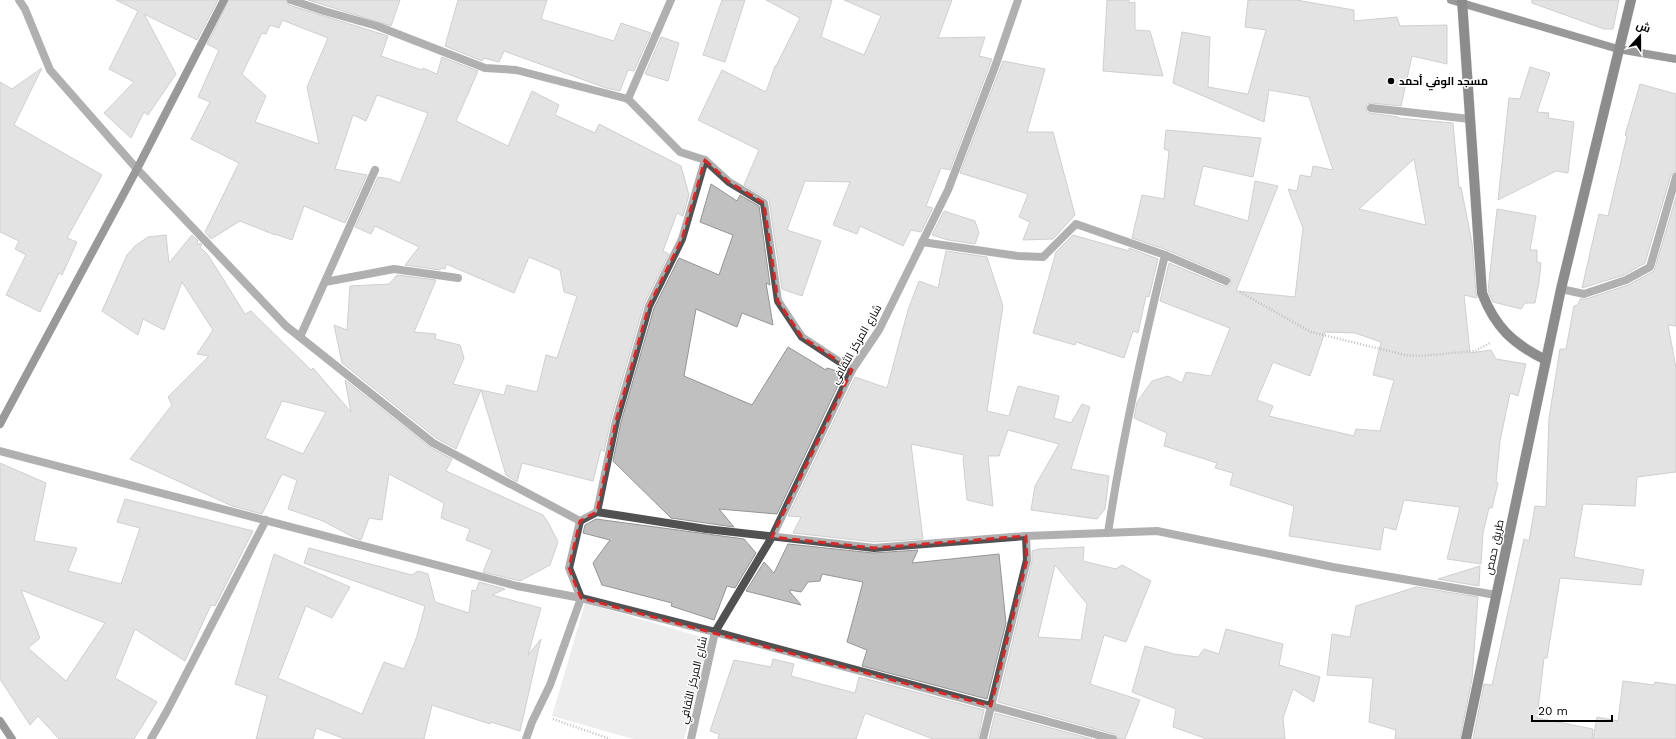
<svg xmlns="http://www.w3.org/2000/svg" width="1676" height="739" font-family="'Work Sans',Cairo,sans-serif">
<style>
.green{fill:#d8d8d8}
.building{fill:#c0c0c0;stroke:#959595;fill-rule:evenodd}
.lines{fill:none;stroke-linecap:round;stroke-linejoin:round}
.primary-casing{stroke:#dbdbdb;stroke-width:11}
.path{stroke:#737373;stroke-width:2.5;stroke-dasharray:1 2;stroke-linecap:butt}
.street{stroke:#515151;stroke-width:8}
.secondary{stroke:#1e1e1e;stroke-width:8}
.primary{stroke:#000;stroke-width:10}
.marked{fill:none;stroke:#d62828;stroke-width:3;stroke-dasharray:8 5;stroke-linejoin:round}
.poi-dot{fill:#000;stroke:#fff;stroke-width:1.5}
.labels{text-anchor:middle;stroke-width:3;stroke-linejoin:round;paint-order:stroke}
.poi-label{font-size:11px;font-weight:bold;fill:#000;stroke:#fff;text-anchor:start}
.street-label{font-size:11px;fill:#000;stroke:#fff}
</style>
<rect width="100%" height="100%" fill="#fff"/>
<polygon class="green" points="585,603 712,640 684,739 633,739 552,716"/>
<g class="building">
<polygon points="116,0 218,0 197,40 144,14 176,74 148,115 144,112 131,138 104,113 134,82 109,69 138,11"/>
<path d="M229,0H286L289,5L388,36L381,56L422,70L423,68L437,74L442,57L478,71L456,121L508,146L532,91L559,105L555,115L595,133L599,124L681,166L689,195L683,216L677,213L663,251L669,254L644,304L611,419L604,452L601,449L593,481L522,463L517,482L506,475L481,390L504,395L507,385L537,392L546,355L557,358L577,296L564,292L560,270L529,257L514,293L446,264L445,269L441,268L440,270L405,265L419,247L375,226L371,234L355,227L378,177L390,179L400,183L428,113L377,95L366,121L353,115L335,169L367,175L345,223L304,206L292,240L275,234V235L240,221L211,239L205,232L239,163L191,139L210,102L198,97L219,50L207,44ZM282,20L328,38L307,87L319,144L255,122L266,96L242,74L262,33L266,34L270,25L279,28Z"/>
<polygon points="308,0 400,0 391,26"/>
<polygon points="458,0 547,0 541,19 614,41 621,23 651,33 634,71 628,70 620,91 606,88 504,51 499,62 484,58 482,61 445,46"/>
<polygon points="722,0 745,0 725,62 703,55"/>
<polygon points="766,0 832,0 821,37 864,55 881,16 844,0 952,0 938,38 985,37 979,56 992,59 950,170 941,168 926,206 933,208 921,232 911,230 903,246 860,226 857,234 833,225 850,182 805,181 787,230 821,241 802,296 782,289 769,200 744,185 759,150 698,120 722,70 766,92 775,66 776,66 800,18"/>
<polygon points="1107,0 1129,0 1129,3 1135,2 1135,30 1150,31 1163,76 1103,71"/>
<path d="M1248,0H1296L1354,10V21L1397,17L1400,26L1447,25V64L1412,56L1401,106L1371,103L1367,104L1366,108L1367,112L1370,113L1398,117V118L1453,123L1459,188L1461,187L1472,243L1476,293L1477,298L1464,295L1470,353L1491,350L1496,359L1526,364L1518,396L1510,393L1500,441L1496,482L1498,483L1492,508H1489L1483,533L1481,564L1447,559L1460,507L1404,500L1396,530L1384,527L1380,550L1289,536L1294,506L1230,485L1233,473L1215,468L1217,463L1164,446L1167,433L1134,418L1137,402L1152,381L1168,376L1182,383L1186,372L1211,376L1230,328L1160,301L1169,263L1224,286H1229L1231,283L1230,277L1167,250L1132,238L1142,195L1164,199L1169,151L1164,149L1166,130L1261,138L1253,177L1203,166L1194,205L1248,221L1255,181L1278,186L1236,291L1295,297L1303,228L1288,189L1297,191L1300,175L1311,177L1313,166L1333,170L1309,97L1269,90L1264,122L1173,83L1182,32L1210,37L1208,87L1248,94L1266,30L1245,27ZM1414,159L1426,225L1359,209ZM1325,332L1355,333L1381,342L1373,375L1394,380L1380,431L1356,429L1354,436L1269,416L1273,406L1257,400L1273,362L1310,376Z"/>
<polygon points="1532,0 1619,0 1613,29 1604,29 1532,3"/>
<polygon points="661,37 679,43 668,81 645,74"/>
<polygon points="1003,61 1045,69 1027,132 1053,132 1075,215 1053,239 1023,240 1030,222 1019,217 1028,194 960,173"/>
<polygon points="1530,67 1550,73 1537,112 1549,113 1548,118 1574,122 1568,173 1556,171 1498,200 1509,98 1520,99"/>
<polygon points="42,68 14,125 102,175 67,238 77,242 62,275 59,273 40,312 6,295 26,255 15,249 19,241 0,232 0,82 12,89"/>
<polygon points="1640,84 1676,94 1676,172 1671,175 1645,263 1624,275 1582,288 1599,214 1608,216 1627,136 1625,135"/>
<polygon points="711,184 737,201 740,195 759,206 770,285 766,283 773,325 742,313 737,327 696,309 684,376 752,405 788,347 826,370 827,368 844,373 777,514 719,509 734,527 671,518 613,461 621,422 654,308 679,258 719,275 733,235 700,222"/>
<polygon points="1676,197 1676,326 1668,325 1676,368 1676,472 1637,477 1635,506 1583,504 1574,557 1644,570 1641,585 1560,578 1547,658 1544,658 1537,718 1593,729 1592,739 1473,739 1484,684 1492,685 1524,539 1529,541 1535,506 1546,507 1549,418 1560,349 1566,349 1574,306 1578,305 1580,299 1586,299 1628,285 1654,271"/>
<polygon points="1497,209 1536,216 1530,250 1537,250 1537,262 1541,263 1539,282 1535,303 1525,303 1521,309 1493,302 1488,291"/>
<polygon points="944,211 975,221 979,233 975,244 948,240 932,235"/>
<path d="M166,235L169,263L192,235L198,241L197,244L198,245L200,243L202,245L200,247L208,255L245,314L251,311L311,370L313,368L351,412L345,380L430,447L452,459L446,471L543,515L549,524L558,542L550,565L520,581L483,572L492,550L466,540L470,529L441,518L444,503L389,474L382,520L369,518L361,540L355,538L323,521L288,509L297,480L282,474L262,514L232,506L130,459L172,405L168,397L209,356L197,354L213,330L182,282L164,330L143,319L138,335L102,311L127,255L135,246L148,237ZM282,401L326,412L303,454L265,438Z"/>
<polygon points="1073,235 1129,251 1129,248 1158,259 1149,297 1146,296 1138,333 1133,331 1124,358 1076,342 1075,345 1033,333 1056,252"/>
<polygon points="946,251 987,257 1003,306 987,411 1009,416 1018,386 1059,396 1054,418 1071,423 1082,404 1090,407 1071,469 1109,476 1105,509 1097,519 1031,510 1035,486 1059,444 1008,430 999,456 988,456 993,506 967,500 963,459 964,455 911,444 923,539 874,542 793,533 801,517 788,516 855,377 887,388 908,310 919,281 938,288"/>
<polygon points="397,275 436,280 414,332 436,334 435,339 460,345 464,358 453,384 481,390 456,449 436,438 342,363 334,325 347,330 350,286 389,284"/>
<path d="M0,463L46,483L34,541L77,548L68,571L121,584L140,528L117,522L125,499L253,531L215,606L211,605L185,661L135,629L115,678L157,702L134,739H59L38,716L30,725L0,679ZM21,590L105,623L66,681L28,648L40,638Z"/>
<polygon points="596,519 744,539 756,553 735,588 727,586 714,620 671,606 672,603 602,585 593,563 610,540 583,533 585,525"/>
<polygon points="788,544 873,553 918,550 912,563 999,554 1006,623 987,699 862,666 867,650 847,642 863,582 822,574 820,581 808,582 801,592 790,590 790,592 801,605 746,591 764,562 774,573"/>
<path d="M1084,547L1083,561L1116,569L1122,565L1151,581L1126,642L1104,635L1090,684L1140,700L1125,739H1118L1114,734L998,702L1032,561V551L1039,549ZM1055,565L1087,604L1081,640L1038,637Z"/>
<polygon points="309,548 412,575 418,571 428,574 435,602 469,613 472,590 476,591 479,582 505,589 492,595 541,608 528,655 541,639 520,731 491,722 490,724 432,705 424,739 345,739 316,728 313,739 256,739 267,696 235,684 274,554 350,587 332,618 306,606 278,678 362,714 384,662 404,669 417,636 425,606 304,563"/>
<polygon points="1480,566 1479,586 1438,579"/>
<polygon points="1416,587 1478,597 1472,679 1460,739 1395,739 1396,730 1369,722 1373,678 1327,675 1332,634 1350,637 1356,606"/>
<polygon points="1226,629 1283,644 1279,665 1320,677 1314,702 1293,689 1283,718 1285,739 1207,739 1173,727 1176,709 1132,692 1145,646 1174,654 1198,657 1204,649 1219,654"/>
<polygon points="773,659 794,664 791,676 855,693 859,677 984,710 978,739 933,739 865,713 856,739 718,739 719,734 710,731 734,660 771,667"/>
<polygon points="1623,681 1654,685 1655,682 1676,685 1676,739 1593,739 1597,717 1618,721"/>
<polygon points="995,713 1092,739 989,739"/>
</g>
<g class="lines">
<defs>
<g id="primary">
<path d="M1462,0L1482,293C1495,327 1513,344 1546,360"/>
<polyline points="1466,739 1561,289 1631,0"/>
</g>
</defs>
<use href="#primary" class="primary-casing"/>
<g class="path">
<polyline points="1240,292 1311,332 1405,355 1420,356 1475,351 1490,343"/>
<polyline points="553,719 610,739"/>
</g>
<g class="street">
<polyline points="19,0 25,9 50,70 137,169 286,326 433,443 580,521 569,568 581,598 550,685 532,722 526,739"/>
<polyline points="291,0 324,11 377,26 485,68 516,70 628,99"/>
<polyline points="1371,108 1470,119"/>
<polyline points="705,160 729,182 764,203 778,301 802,337 852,370"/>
<path d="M922,242L1018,256L1043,257L1076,224L1165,255C1143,347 1122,439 1108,533"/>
<polyline points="1165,255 1226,281"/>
<polyline points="325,282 394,269 458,278"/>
<polyline points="1561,289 1584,294 1626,280 1650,267 1676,177"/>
<polyline points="300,337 375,170"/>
<polyline points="0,451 517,586 581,598 715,632 1113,739"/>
<polyline points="597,512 616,421 649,306 682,239 705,160 680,152 628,99 671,0"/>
<polyline points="580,521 597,512 706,529 874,548 1026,536 1157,531 1333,567 1496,595"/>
<polyline points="151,739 167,711 266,520"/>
<polyline points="691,739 715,632 772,537 852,370 879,330 948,190 996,64 1018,0"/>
<polyline points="983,739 1027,560 1026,536"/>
</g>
<g class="secondary">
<polyline points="1451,0 1618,49 1676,59"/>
<polyline points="0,424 137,169 224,0"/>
<polyline points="0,721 12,739"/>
</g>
<use href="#primary" class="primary"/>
</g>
<path d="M0 0H1676V739H0ZM705,160L729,182L764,203L778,301L802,337L852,370L772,537L874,548L1026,536L1027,560L991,706L581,598L569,568L580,521L597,512L616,421L649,306L682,239Z" fill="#fff" fill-opacity=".55" fill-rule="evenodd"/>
<path class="marked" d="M705,160L729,182L764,203L778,301L802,337L852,370L772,537L874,548L1026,536L1027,560L991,706L581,598L569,568L580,521L597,512L616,421L649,306L682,239Z"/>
<circle class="poi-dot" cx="1391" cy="81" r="4"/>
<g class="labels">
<g class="poi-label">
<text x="1399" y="85">مسجد الوفي أحمد</text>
</g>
<g class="street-label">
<text transform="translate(856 344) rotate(-60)" y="4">شارع المركز الثقافي</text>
<text transform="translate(1494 547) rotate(-78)" y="4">طريق حمص</text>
<text transform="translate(693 680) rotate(-77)" y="4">شارع المركز الثقافي</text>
</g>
</g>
<g transform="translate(1640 36) rotate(21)" stroke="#ffffff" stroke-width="3" paint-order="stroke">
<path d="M0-3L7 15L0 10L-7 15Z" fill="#000000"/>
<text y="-6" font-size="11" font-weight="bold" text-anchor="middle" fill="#000000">ش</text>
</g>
<path d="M1532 715v6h80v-6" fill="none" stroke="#000000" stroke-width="2"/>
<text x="1538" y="715" font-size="12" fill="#000000" stroke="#ffffff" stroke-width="3" paint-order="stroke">20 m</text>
</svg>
